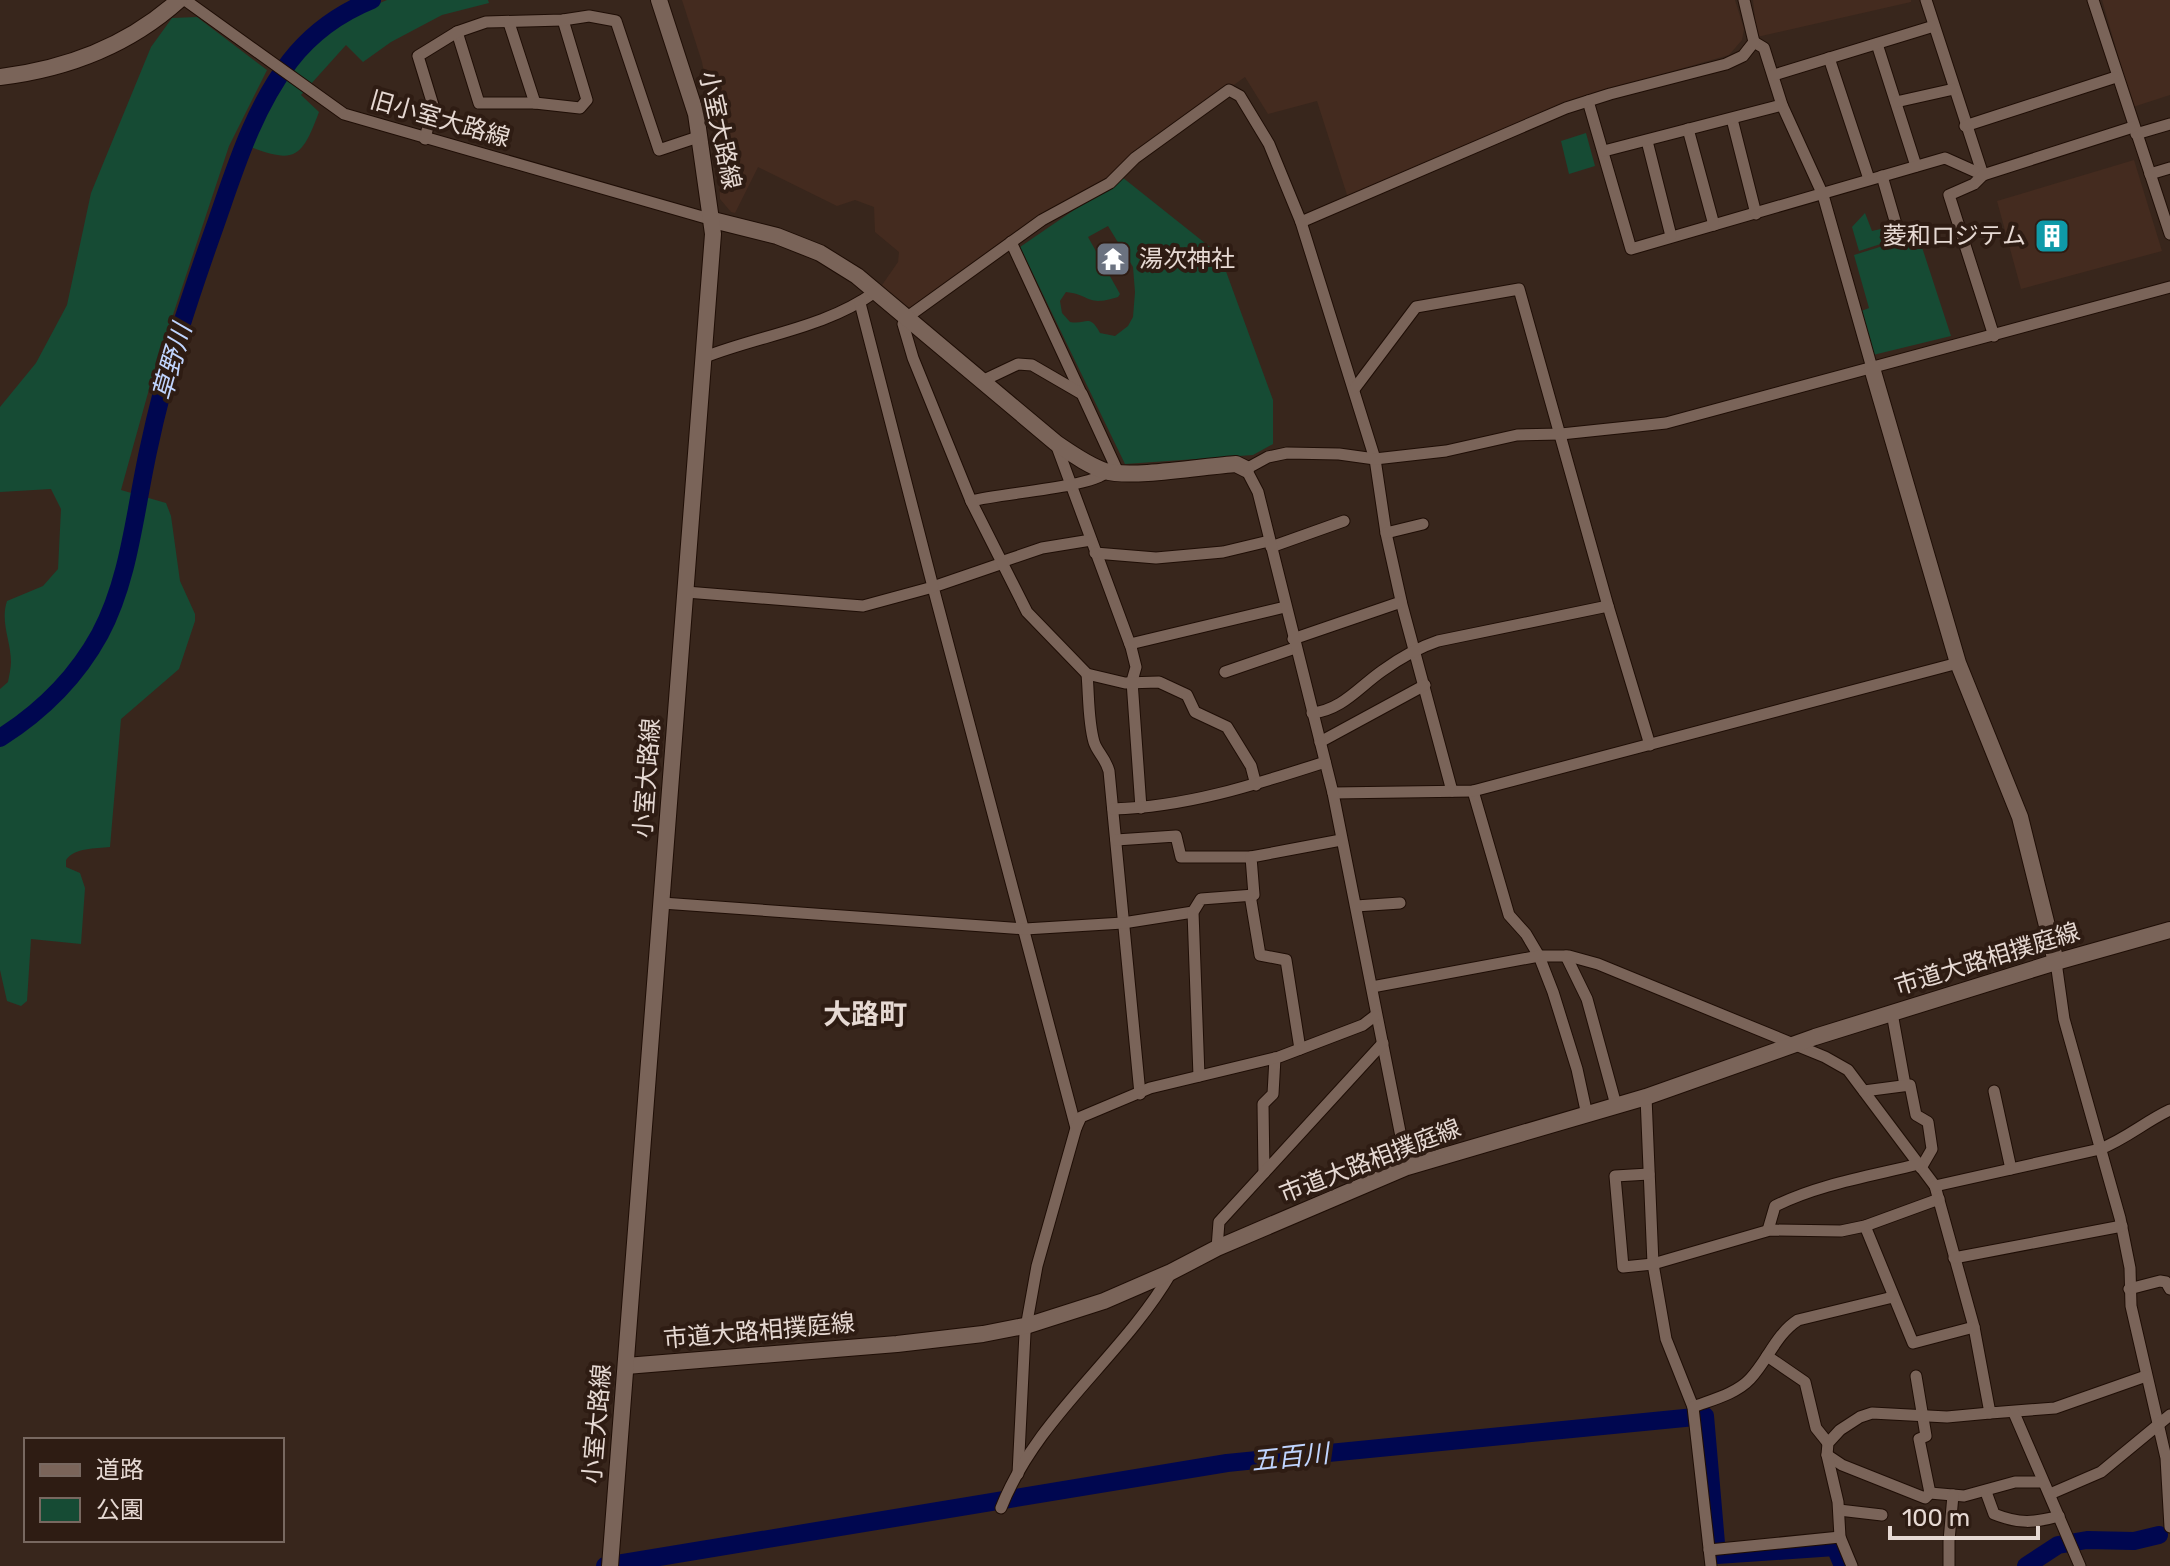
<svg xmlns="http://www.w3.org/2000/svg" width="2170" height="1566" font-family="Rubik,'Noto Sans JP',sans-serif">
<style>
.built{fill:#442b1f}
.green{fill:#164b34;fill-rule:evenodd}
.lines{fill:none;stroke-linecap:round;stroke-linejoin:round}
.river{stroke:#000750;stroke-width:18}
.street-casing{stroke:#1f0e06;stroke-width:13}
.secondary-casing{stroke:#1f0e06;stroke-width:18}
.street{stroke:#7a6459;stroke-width:11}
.secondary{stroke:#7a6459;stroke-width:16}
.labels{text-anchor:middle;stroke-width:8;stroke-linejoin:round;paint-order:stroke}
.street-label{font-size:24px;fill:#e6d9d3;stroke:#2e1c13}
.poi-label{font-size:24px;fill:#e6d9d3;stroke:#2e1c13;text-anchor:end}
.water-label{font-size:26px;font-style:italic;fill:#c0d5ff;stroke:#2e1c13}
.quarter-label{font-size:28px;font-weight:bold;fill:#e6d9d3;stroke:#2e1c13}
</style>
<rect width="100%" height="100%" fill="#38261c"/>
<g class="built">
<polygon points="682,0 1735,0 1744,29 1742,40 1729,55 1585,96 1348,198 1317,101 1268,114 1245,77 1130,158 1108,179 1011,235 908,310 880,288 898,262 899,252 875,232 874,207 855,200 837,206 758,167 735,213 731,212 720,199 717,145 702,62"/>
<polygon points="1753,0 1911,0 1911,2 1757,37"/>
<polygon points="2102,0 2170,0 2170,95 2133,107"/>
<polygon points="2134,160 2162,251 2021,289 1997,201"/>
</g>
<g class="green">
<path d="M387,0H488L489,3L442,15L391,42L363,62L346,45L301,95L319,112C302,157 296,165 248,146L298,60L344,18Z"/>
<path d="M197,17L267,70L229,146L153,375L121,490L166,503L171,516L180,581L195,614V621L179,669L121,719L110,847C95,849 75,847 66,860V867L80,873L85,888L81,944L31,939L27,1001L21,1006L7,1001L0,970V689L8,682C9,676 11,668 11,662C11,641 0,622 7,601L43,586L58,569L61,509L51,489L0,492V407L36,363L67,305L91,193L151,47L172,18Z"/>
<polygon points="1586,133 1595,166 1569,174 1561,141"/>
<path d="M1122,177L1220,255L1273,400V444L1253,455L1125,464L1020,247ZM1108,226L1133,267L1135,292L1133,317L1128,326L1115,336L1100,333C1089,313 1087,325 1070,322L1062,313L1060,301L1066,292C1092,295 1086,307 1118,297L1120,294L1088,237Z"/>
<polygon points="1865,213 1872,231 1889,227 1893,240 1859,251 1852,227"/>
<polygon points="1918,235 1951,336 1873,355 1856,313 1869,308 1854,255"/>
</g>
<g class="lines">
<g class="river">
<path d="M0,738C41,712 76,678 100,634C130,578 135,509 149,447C165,371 189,299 215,226C235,169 253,109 290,61C311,34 340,13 372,0"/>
<polyline points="605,1566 1227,1463 1705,1416 1717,1555 1835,1547 1843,1566"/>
<polyline points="2026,1566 2058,1545 2087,1540 2134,1541 2159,1535"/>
</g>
<defs>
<g id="street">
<polyline points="185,0 344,114 713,220"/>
<polyline points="1926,0 1983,175"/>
<polyline points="2093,0 2170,234"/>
<polyline points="509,23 535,103"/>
<polyline points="457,32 479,103 535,103 580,108 587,100 563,20"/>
<polyline points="1754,42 1764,48 1782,105 1823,195 1872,368"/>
<polyline points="1877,44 1916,166"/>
<polyline points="1829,58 1869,179"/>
<polyline points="1774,75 1934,26"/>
<polyline points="1588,101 1631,249 1945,158 1983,175"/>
<polyline points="1896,102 1954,89"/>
<polyline points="1732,119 1756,214"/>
<polyline points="1965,126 2116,77"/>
<polyline points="1688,129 1714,225"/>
<polyline points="2136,134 2170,124"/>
<polyline points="425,139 433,105 418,56 457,32 486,22 563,20 589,16 616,21 659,150 701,136"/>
<polyline points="1647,141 1671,236"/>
<polyline points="1604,151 1782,105"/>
<polyline points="2150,174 2170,168"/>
<polyline points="1882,176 1900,238"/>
<polyline points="1301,222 1375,459 1386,533 1402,605 1452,791"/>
<polyline points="1011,242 1081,393"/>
<polyline points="1994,336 1949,195 1974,184 1983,175 2133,127"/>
<path d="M705,357C761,335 825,328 875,292"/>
<polyline points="982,381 1018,364 1032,365 1082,394 1118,472"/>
<polyline points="1355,388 1416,307 1519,289 1608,606 1650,745"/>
<polyline points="1056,444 1131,647 1136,667 1132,681 1141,808"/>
<path d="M971,501C1001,493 1089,488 1107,472"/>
<polyline points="1386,533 1423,524"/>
<polyline points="1271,547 1344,521"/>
<polyline points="1095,553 1156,558 1223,552 1269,541"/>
<polyline points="1001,562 1042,548 1091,540"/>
<polyline points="1003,563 933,587 1076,1128"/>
<polyline points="686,592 863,606 933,587 860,303"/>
<polyline points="1293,639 1401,602"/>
<polyline points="1130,644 1285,607"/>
<polyline points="1225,672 1295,648"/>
<path d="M1087,674C1089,696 1088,721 1094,742C1097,752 1105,757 1109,771L1140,1094"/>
<path d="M1312,713C1342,710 1359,687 1382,671C1400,658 1417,648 1438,641L1608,606"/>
<polyline points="1320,742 1425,685"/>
<polyline points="1256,785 1251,766 1227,727 1195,712 1187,695 1159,682 1125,683 1087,674 1027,612 971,501 913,358 903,324 906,318 1042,220 1110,183 1135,158 1229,90 1240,96 1269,144 1301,222 1566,108 1610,94 1726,64 1743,56 1754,42 1744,0"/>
<polyline points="1473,791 1509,915 1526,934 1539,956 1553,992 1577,1069 1587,1115"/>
<polyline points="1333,793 1473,791 1958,663"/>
<path d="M1113,809C1187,807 1254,785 1325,762"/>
<polyline points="1116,840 1176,836 1181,857 1251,857"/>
<polyline points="1250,895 1260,955 1286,960 1300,1049"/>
<polyline points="662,903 1025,929 1123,923 1193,912"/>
<polyline points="1356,906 1400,903"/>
<polyline points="1566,956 1587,999 1616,1105"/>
<polyline points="2056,962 2064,1019 2120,1218 2130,1268 2131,1306 2166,1458 2170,1527"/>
<polyline points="1372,987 1539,956 1569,956 1598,964 1825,1057 1848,1070 1935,1186 1974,1327 1990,1413 2055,1408 2146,1376"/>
<polyline points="1892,1013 1905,1085"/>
<polyline points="1199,1076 1193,912 1201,899 1254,895 1251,857 1341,840"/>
<polyline points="1864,1091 1910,1085 1916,1115 1928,1122 1932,1149 1921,1168"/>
<polyline points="1994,1091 2011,1169"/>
<polyline points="1646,1097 1653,1264 1666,1339 1693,1407 1711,1566"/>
<polyline points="1407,1167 1333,793 1258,492 1246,469 1268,457 1287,453 1339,454 1375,459 1446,451 1517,435 1561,434 1666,423 2170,287"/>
<polyline points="1264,1173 1263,1104 1273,1094 1275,1058"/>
<polyline points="1649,1174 1615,1176 1623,1267 1653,1264 1770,1230 1841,1231 1865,1226 1939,1199"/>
<path d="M1935,1186L2100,1149C2126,1139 2146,1121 2170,1110"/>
<polyline points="1865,1226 1913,1343 1974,1327"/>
<path d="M1768,1230L1775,1206C1819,1184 1871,1176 1919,1164"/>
<polyline points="1217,1248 1219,1222 1383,1043"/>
<polyline points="1954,1258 2122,1226"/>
<polyline points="2129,1289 2160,1281 2166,1282 2170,1289"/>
<polyline points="1767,1356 1805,1382 1816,1428 1828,1443"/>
<polyline points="1916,1376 1926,1436 1919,1439 1930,1493"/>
<path d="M1693,1407C1711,1400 1736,1394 1750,1379C1768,1360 1776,1334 1798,1320L1893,1297"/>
<polyline points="2014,1413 2080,1566"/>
<polyline points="1827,1455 1842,1465 1925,1498 1930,1493 1964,1496 2015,1482 2043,1482"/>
<polyline points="1018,1474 1025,1333 1037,1266 1076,1128 1081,1117 1150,1088 1279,1057 1363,1025 1376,1015"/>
<path d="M1986,1492L1994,1514C2019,1524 2034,1523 2059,1516"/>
<polyline points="2050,1494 2101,1472 2170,1415"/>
<path d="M1001,1508C1037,1416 1122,1357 1171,1273"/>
<polyline points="1839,1510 1882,1515"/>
<polyline points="1709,1550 1840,1537"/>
<polyline points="1852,1566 1840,1537 1838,1502 1827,1455 1828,1443 1840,1430 1860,1417 1872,1413 1947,1417 1990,1413"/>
<polyline points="1949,1566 1949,1541 1953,1495"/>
</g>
<g id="secondary">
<path d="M0,77C66,69 129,45 179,0"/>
<path d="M713,220L777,236L820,253L857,276L1056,443C1071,453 1087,465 1105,471C1131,479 1205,466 1236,464L1246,469"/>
<polyline points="1872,368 1958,663 2020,817 2056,962"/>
<polyline points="626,1366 897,1344 983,1334 1029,1325 1104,1301 1171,1272 1217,1248 1407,1167 1646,1097 1815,1037 2056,962 2170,930"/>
<polyline points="610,1566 713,234 696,114 659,0"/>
</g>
</defs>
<use href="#street" class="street-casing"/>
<use href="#secondary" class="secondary-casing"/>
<use href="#street" class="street"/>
<use href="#secondary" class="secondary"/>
</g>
<defs>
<symbol id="building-square" viewBox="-11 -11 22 22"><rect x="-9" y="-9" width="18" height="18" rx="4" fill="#0f9aa8" stroke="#2e1c13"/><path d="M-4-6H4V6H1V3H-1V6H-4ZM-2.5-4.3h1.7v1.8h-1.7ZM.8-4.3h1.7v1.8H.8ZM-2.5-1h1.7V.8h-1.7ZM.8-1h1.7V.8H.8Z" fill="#fff"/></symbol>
<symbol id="temple-square" viewBox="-11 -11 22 22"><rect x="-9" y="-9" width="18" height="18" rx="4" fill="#6b7280" stroke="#2e1c13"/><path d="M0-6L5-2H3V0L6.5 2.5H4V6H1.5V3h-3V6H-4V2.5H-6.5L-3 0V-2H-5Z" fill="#fff"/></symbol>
</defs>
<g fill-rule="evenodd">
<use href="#building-square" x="2032" y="216" width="40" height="40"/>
<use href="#temple-square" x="1093" y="239" width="40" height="40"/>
</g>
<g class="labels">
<g class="street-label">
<text transform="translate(440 119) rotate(16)" y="8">旧小室大路線</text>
<text transform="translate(720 130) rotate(78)" y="8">小室大路線</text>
<text transform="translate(647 778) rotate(-86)" y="8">小室大路線</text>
<text transform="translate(1987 959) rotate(-17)" y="8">市道大路相撲庭線</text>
<text transform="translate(1370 1161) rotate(-21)" y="8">市道大路相撲庭線</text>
<text transform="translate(759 1331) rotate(-5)" y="8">市道大路相撲庭線</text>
<text transform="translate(597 1424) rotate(-85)" y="8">小室大路線</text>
</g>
<g class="poi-label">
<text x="2026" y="244">菱和ロジテム</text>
<text x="1139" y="267" text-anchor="start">湯次神社</text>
</g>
<g class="water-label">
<text transform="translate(172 362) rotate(-74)" y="9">草野川</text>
<text transform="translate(1290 1457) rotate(-6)" y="9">五百川</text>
</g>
<g class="quarter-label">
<text x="865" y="1024">大路町</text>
</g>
</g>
<rect x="24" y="1438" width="260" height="104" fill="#2e1c13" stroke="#786860" stroke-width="2"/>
<rect x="40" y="1464" width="40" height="12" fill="#7a6459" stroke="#786860" stroke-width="2"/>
<text x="96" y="1478" font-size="24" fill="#e6d9d3">道路</text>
<rect x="40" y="1498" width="40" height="24" fill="#164b34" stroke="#786860" stroke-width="2"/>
<text x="96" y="1518" font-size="24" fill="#e6d9d3">公園</text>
<path d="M1890 1526v12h148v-12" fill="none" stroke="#e6d9d3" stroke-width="4"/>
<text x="1902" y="1526" font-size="24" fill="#e6d9d3" stroke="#2e1c13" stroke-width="6" paint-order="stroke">100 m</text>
</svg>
